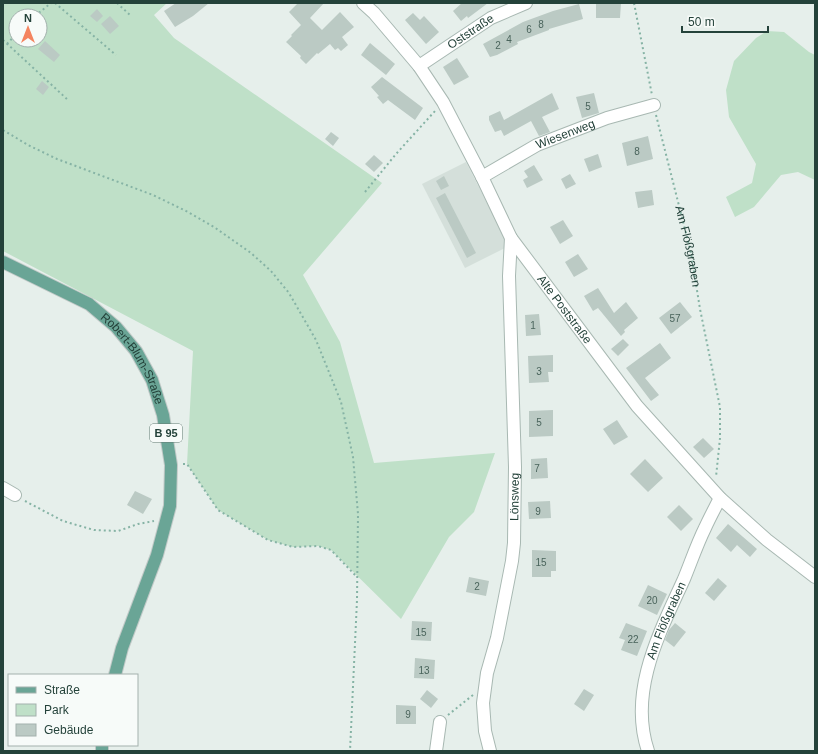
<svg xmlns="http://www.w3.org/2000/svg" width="818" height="754" font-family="Helvetica,sans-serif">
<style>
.built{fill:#d4dfda}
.green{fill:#bfe0c8;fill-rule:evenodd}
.building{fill:#bbcac4}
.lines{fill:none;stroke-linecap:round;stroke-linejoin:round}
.street-casing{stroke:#a8b8b2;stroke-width:14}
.primary-casing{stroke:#c2cac8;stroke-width:14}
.path{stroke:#86b3a5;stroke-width:2;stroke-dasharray:2 3;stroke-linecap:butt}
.street{stroke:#fff;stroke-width:12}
.primary{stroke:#6aa596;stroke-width:12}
.labels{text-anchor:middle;stroke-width:3;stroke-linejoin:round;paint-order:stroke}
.number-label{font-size:10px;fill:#4a645c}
.shield{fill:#f7fbf9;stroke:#637a73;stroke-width:1}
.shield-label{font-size:11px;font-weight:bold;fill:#24423a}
.street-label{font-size:12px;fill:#24423a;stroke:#f7fbf9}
</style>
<rect width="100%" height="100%" fill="#e6efeb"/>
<polygon class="built" points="466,162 509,246 465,268 422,184"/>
<g class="green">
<path d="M3,3H167L154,15L174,38L382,183L303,275L340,342L374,463L495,453L474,512L449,537L401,619L331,550L318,546L293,547L268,540L218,510L187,464L193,351L3,251ZM16,16H40V40H16Z"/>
<polygon points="767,31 784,32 809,52 815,55 815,180 798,172 781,175 754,207 735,217 726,197 752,183 756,164 729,117 726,90 734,61 756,38"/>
</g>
<g class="building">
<polygon points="176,3 209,3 193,16 175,27 164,11"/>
<polygon points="298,3 324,3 310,18 322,30 340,12 354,27 342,37 348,45 341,51 338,48 335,50 330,44 318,54 317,53 306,64 300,58 301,56 286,42 292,36 291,35 301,25 289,12"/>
<polygon points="462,3 488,3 468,18 467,16 461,21 453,11"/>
<polygon points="596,3 621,3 620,18 596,18"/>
<polygon points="579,4 583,19 549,29 549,30 517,42 518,44 497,55 490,57 483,44 523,22 553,11"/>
<polygon points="97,9 103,16 97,22 90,16"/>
<polygon points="413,13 420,20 424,16 439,32 426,44 405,20"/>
<polygon points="110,16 119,26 110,34 101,24"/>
<polygon points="45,41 60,55 54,62 38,49"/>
<polygon points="370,43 395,64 386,75 361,55"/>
<polygon points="457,58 469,77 454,85 443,67"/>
<polygon points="382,77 423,108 415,120 388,100 383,104 377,97 379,96 371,87"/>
<polygon points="42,81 49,87 43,95 36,89"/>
<polygon points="552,93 559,109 542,117 550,132 539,136 531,121 504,136 501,130 495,132 489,120 489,116 500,111 504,120"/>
<polygon points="594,93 599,113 582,118 576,97"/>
<polygon points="331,132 339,138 333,146 325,139"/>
<polygon points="648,136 653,159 627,166 622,143"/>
<polygon points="598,154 602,167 589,172 584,159"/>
<polygon points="374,155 383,163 374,172 365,164"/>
<polygon points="534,165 543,180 527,188 523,180 528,177 524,171"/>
<polygon points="570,174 576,184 566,189 561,179"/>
<polygon points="444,176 449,186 441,190 436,181"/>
<polygon points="652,190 654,205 638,208 635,192"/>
<polygon points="445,193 476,253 467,258 436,198"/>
<polygon points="563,220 573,236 560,244 550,227"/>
<polygon points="578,254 588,269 574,277 565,262"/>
<polygon points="598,288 614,313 626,302 638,318 624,330 625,332 621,336 598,308 593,311 584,296"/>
<polygon points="680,302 692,317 671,334 659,318"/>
<polygon points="539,314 541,335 526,336 525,315"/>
<polygon points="623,339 629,345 618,356 611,349"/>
<polygon points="660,343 671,358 645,378 659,395 651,401 626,368"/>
<polygon points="553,355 553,372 548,372 549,382 529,383 528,356"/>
<polygon points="553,410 553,436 529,437 529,411"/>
<polygon points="617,420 628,437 614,445 603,429"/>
<polygon points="703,438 714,449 704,458 693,447"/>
<polygon points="547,458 548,478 531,479 531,459"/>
<polygon points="645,459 663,478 648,492 630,474"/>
<polygon points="135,491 152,499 143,514 127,505"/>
<polygon points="550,501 551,518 529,519 528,502"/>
<polygon points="679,505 693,519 681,531 667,517"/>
<polygon points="728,524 757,549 750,557 737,545 731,552 716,538"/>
<polygon points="532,550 556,551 556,571 551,571 551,577 532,577"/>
<polygon points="469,577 489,581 486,596 466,592"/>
<polygon points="718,578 727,586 714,601 705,593"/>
<polygon points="648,585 667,594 657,615 638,606"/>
<polygon points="412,621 432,622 431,641 411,640"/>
<polygon points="626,623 647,631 637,656 621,650 625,640 619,638"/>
<polygon points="675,623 686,632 674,647 665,640 669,630"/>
<polygon points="415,658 435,660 434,679 414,678"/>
<polygon points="584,689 594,695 584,711 574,704"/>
<polygon points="427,690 438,699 431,708 420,699"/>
<polygon points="396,705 416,706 416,724 396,724"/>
</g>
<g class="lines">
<defs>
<g id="street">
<path id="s2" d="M363,3L374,13L419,66L443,102L482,177L511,238L637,406L720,498L767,540L815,577"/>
<path id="s3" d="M419,66L491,18L526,3"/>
<path id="s4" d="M482,177L537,145L607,118L654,105"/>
<polyline points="3,488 15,495"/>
<polyline points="436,751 440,722"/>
<path id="s5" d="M490,751L485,731L483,703L487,673L497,638L512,561L514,543L515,467L509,276L511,238"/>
<path id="s6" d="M648,751C628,691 660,632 684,579C691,562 697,544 705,528C710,517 715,508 720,498"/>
</g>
<g id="primary">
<path id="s7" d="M3,262L89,304L116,327L136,351L152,380L163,415L171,465L170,506L157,555L122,648L115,675"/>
<polyline points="102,751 102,745"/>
</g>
</defs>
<use href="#street" class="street-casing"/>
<use href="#primary" class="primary-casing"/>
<g class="path">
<polyline points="55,3 116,55"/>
<polyline points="117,3 130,15"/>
<polyline points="634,3 652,95"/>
<polyline points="35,16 51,3"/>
<polyline points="3,40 68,100"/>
<polyline points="7,44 16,34"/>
<path id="s1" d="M656,115L691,253L700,309L720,407V438L716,477"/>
<polyline points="3,130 28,145 57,159 153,195 186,211 214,227 251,253 271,271 289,293 316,340 341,402 353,457 358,514 357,600 350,751"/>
<polyline points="365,192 396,154 435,111"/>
<polyline points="183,464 187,464 218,510 268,540 293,547 318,546 331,550 356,576"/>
<polyline points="25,501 63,521 94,530 118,531 138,524 154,521"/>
<polyline points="448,715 473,695"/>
</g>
<use href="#street" class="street"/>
<use href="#primary" class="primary"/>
</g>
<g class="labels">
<g class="number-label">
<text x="541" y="28">8</text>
<text x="529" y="33">6</text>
<text x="509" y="43">4</text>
<text x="498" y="49">2</text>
<text x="588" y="110">5</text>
<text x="637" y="155">8</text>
<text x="675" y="322">57</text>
<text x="533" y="329">1</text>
<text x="539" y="375">3</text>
<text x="539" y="426">5</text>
<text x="537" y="472">7</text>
<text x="538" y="515">9</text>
<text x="541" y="566">15</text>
<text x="477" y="590">2</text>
<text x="652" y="604">20</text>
<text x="421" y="636">15</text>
<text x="633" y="643">22</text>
<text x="424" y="674">13</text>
<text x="408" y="718">9</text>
</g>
<rect class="shield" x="150" y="424" width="32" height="18" rx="3"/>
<g class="shield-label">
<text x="166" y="437">B 95</text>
</g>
<g class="street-label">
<text dy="4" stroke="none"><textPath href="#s3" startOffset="62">Oststraße</textPath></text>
<text dy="4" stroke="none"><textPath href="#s4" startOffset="94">Wiesenweg</textPath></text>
<text dy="4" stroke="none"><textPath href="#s1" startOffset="135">Am Flößgraben</textPath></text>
<text dy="4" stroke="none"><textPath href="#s2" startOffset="369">Alte Poststraße</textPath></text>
<text dy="4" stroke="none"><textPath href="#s7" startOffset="167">Robert-Blum-Straße</textPath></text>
<text dy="4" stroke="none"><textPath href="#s5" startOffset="258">Lönsweg</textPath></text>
<text dy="4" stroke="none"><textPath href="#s6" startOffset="135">Am Flößgraben</textPath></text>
</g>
</g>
<rect width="818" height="754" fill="none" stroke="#24423a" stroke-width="8"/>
<rect x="8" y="674" width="130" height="72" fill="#f7fbf9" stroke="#a3b1ad"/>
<rect x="16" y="687" width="20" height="6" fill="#6aa596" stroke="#a3b1ad"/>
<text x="44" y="694" font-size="12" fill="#24423a">Straße</text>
<rect x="16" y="704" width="20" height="12" fill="#bfe0c8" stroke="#a3b1ad"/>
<text x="44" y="714" font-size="12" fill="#24423a">Park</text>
<rect x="16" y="724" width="20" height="12" fill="#bbcac4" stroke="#a3b1ad"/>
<text x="44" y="734" font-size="12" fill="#24423a">Gebäude</text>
<g transform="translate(28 28)"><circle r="19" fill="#f7fbf9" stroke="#a3b1ad"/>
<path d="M0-3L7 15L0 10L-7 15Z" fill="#f4845f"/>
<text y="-6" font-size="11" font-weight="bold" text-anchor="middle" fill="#24423a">N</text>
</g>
<path d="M682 26v6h86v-6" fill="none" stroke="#24423a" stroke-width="2"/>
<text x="688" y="26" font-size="12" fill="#24423a" stroke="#f7fbf9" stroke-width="3" paint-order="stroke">50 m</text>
</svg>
